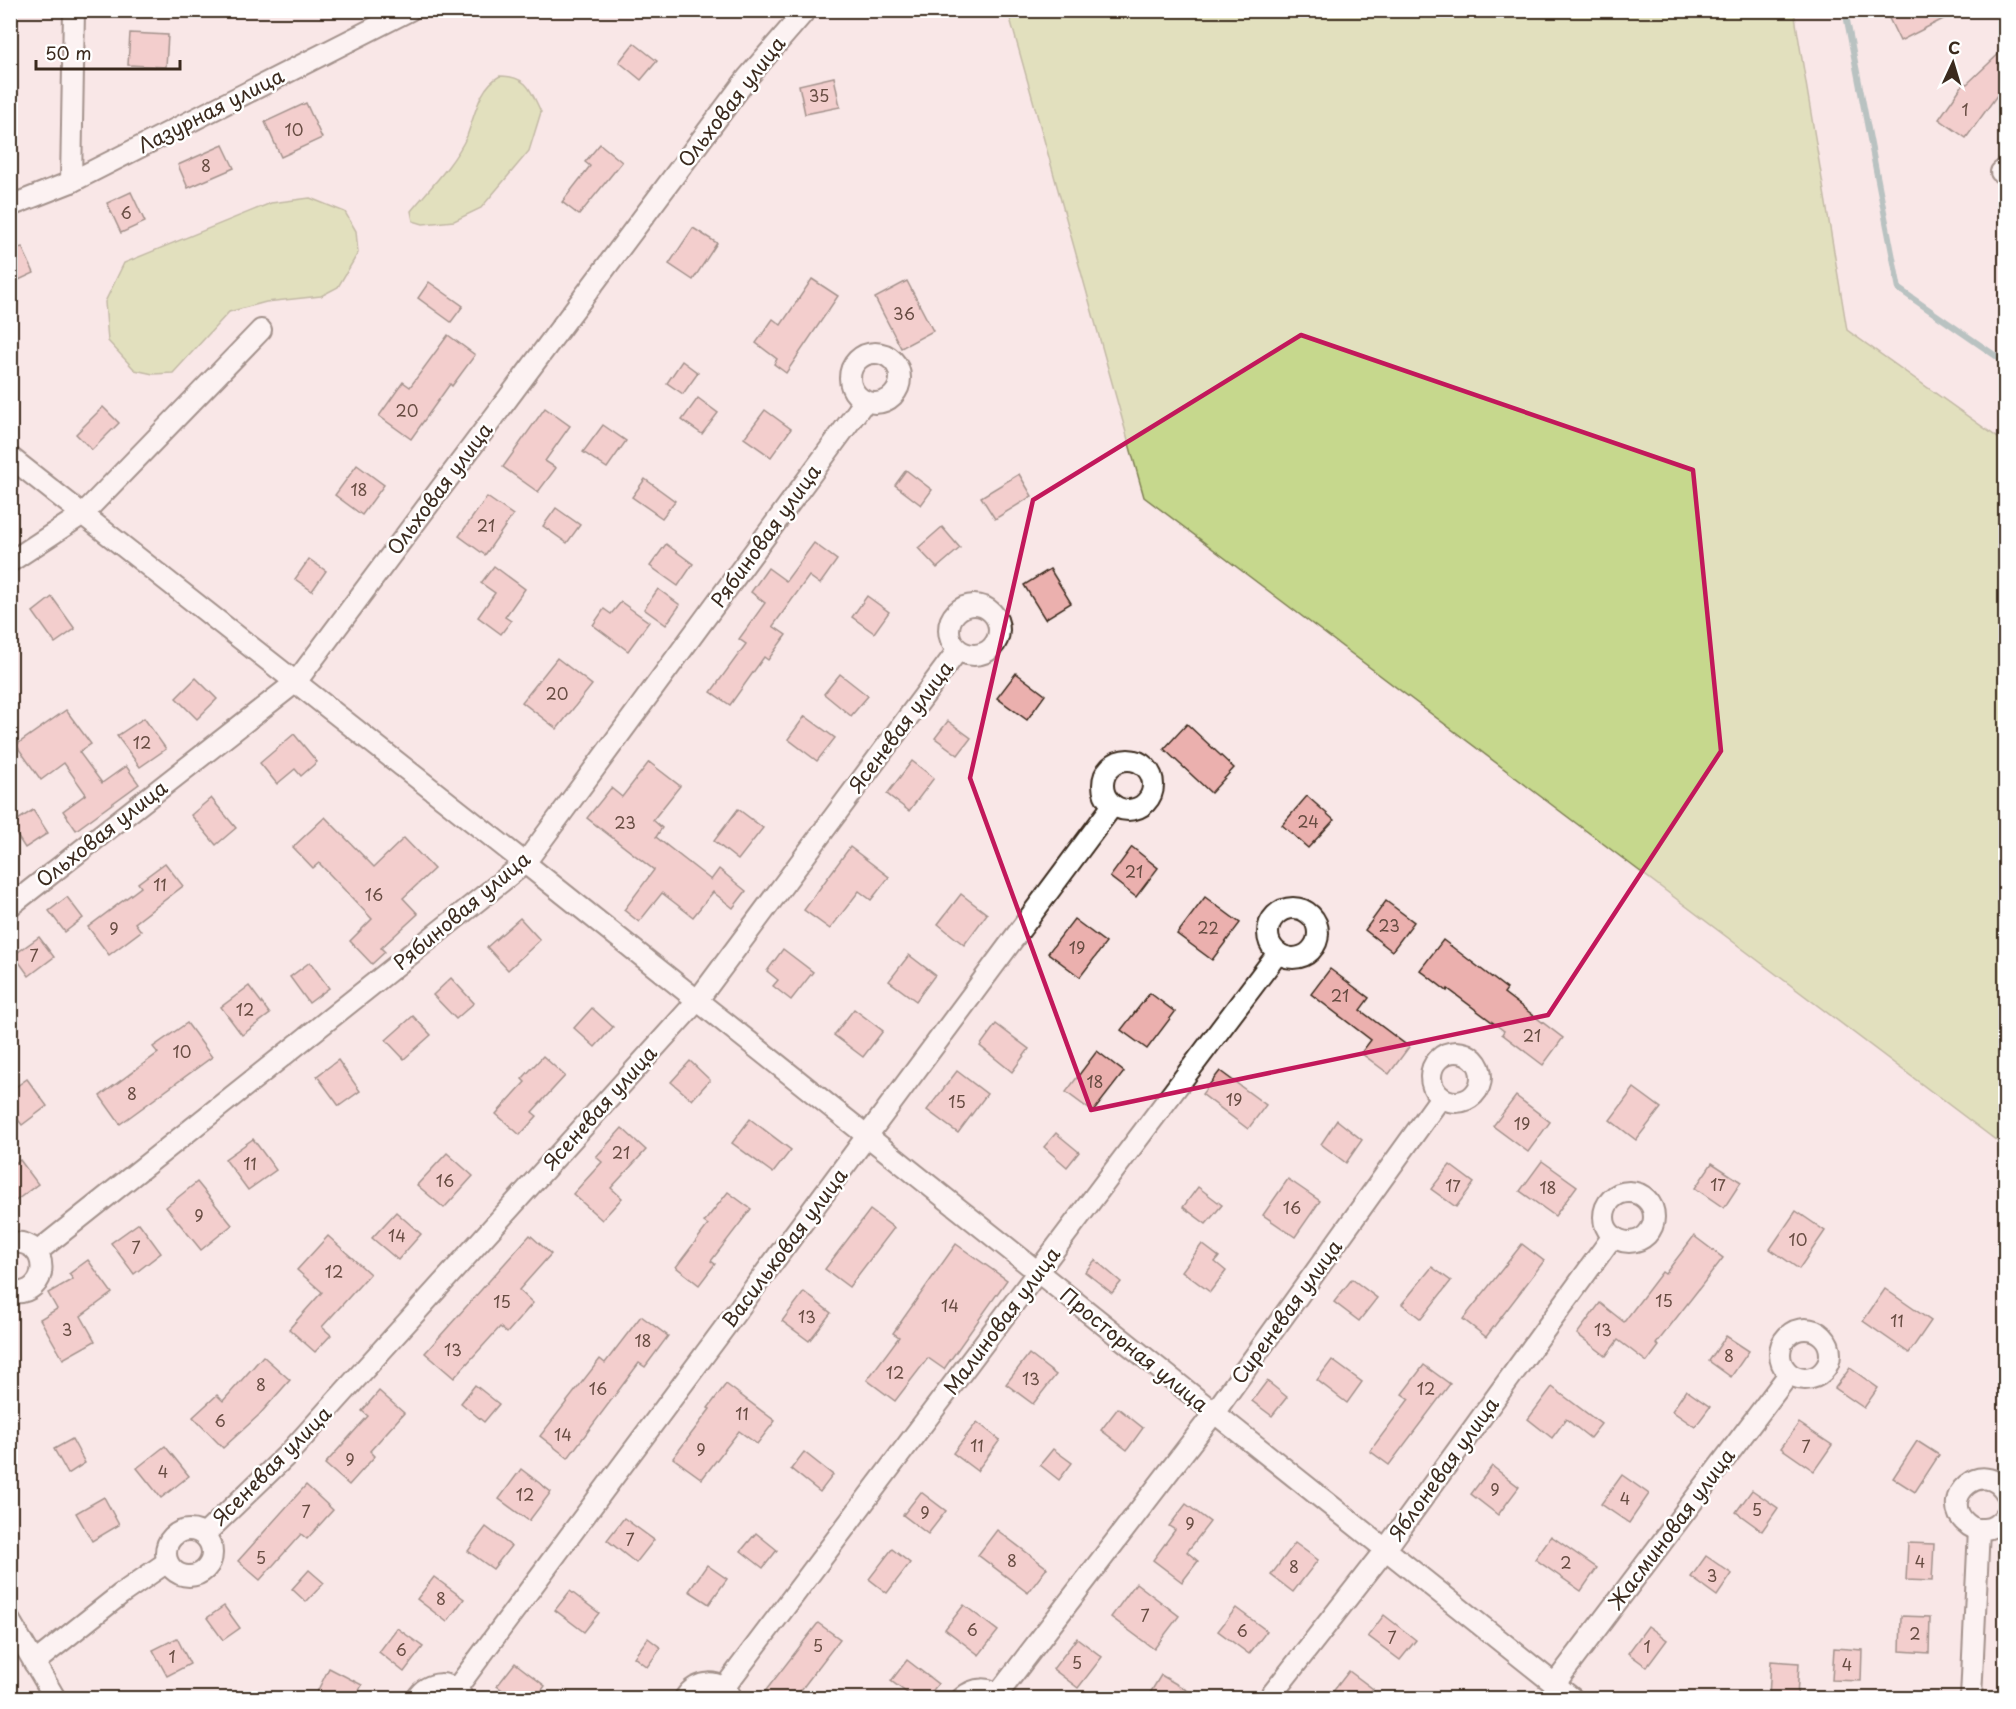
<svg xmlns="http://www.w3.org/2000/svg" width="2016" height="1709" font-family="'Playpen Sans',sans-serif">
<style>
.green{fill:#c6d88d;stroke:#808156;stroke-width:1.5}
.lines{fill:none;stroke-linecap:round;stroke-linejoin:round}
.stream{stroke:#6b9593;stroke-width:6}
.building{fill:#ebb0ae;stroke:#3b2a1e;stroke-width:1.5}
.minor-casing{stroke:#3b2a1e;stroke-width:24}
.minor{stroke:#fff;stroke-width:20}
.marked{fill:none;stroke:#c2185b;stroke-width:4.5;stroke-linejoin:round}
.labels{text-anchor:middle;stroke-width:5;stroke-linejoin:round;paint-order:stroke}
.number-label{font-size:16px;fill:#674c42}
.street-label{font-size:20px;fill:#3b2a1e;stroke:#fff}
</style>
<rect width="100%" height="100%" fill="#f9e7e7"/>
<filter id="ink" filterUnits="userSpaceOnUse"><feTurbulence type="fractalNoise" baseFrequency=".0167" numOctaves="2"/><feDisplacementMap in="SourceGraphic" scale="12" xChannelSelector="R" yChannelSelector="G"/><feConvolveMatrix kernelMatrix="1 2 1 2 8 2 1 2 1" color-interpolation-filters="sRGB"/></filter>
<g filter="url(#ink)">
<g class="green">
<polygon points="1008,11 1794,11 1847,330 2005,443 2005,1147 1144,497"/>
<path d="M500,76C528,76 531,91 541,112L529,151L481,208L454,221L423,224L413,221L411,211C430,188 454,164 467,136C475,115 479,87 500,76Z"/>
<polygon points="310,198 345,212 356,231 358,253 338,287 321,296 266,302 229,312 173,373 153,374 135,370 108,341 105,302 124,263 271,203"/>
</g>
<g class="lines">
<polyline class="stream" points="1845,10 1899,289 2006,363"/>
</g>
<g class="building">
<polygon points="1885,10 1961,10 1900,41"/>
<polygon points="130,33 168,35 166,67 128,65"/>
<polygon points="634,43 657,61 641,80 619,62"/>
<polygon points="2006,47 2006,83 1966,138 1939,119 1964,83 1967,84"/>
<polygon points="834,77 840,107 805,114 799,85"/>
<polygon points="306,103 322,138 281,157 265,122"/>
<polygon points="600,144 622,162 579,215 562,202 590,166 585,162"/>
<polygon points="223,145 234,168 188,188 178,165"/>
<polygon points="131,192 145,222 121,233 107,203"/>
<polygon points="693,228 717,243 693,280 669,264"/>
<polygon points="22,247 34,273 10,284 10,252"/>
<polygon points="812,279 838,296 786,373 774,364 777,359 756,343 773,319 781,325"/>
<polygon points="907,281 933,331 901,348 875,298"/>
<polygon points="429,282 463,306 451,322 418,298"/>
<polygon points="448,335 475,355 452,386 450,384 411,439 379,416 403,382 410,387"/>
<polygon points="682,361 698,373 683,394 667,383"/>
<polygon points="698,398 718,413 702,434 682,420"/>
<polygon points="103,407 119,423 92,450 76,434"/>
<polygon points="545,408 570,426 545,461 556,468 538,492 503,467"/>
<polygon points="765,410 791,429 771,457 744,438"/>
<polygon points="603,425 626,441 607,468 583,452"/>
<polygon points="357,465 384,485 362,515 335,495"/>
<polygon points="906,470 932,490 921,505 895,485"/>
<polygon points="1019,474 1032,496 995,519 981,497"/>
<polygon points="645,479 675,501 662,518 632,497"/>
<polygon points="487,497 513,515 485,555 459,536"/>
<polygon points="556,508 580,525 567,543 543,526"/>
<polygon points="942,527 960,548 937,568 918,548"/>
<polygon points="814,543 837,560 820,584 809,576 773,626 786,635 768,660 764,657 730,705 711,692 746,644 739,639 765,603 751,592 768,568 786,581"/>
<polygon points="666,544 693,564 678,586 650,566"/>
<polygon points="309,559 326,571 312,591 295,579"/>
<polygon points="494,566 525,589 505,617 511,621 501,634 478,617 495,593 481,583"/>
<polygon points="1050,569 1071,603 1045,619 1024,585"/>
<polygon points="658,589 680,605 666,625 644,609"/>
<polygon points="867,596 889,612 874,633 852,617"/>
<polygon points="52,597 75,629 55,643 33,612"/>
<polygon points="621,602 649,622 628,651 593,625 604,609 611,614"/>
<polygon points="557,658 592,685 557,729 522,702"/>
<polygon points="1016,673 1045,695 1027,720 997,698"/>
<polygon points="840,674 868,696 851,716 824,694"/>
<polygon points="196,678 217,699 197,719 176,698"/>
<polygon points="66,710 91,744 79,752 102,783 126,766 139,784 76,830 63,811 86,794 64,763 41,780 16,745"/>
<polygon points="805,716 835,738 817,761 788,739"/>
<polygon points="144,718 166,749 140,767 117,736"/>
<polygon points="948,721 971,738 958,755 935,738"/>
<polygon points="1187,724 1234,768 1211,793 1164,749"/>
<polygon points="294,734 317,762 301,776 295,769 277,784 260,763"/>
<polygon points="912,761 934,778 909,811 887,794"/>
<polygon points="649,762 680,786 653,820 662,828 656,837 711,880 719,869 746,891 733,908 713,892 693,917 662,893 639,922 624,910 654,870 587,818 611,788 622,797"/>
<polygon points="1307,796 1334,820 1308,848 1282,825"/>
<polygon points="211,798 236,828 216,845 191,815"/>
<polygon points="738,809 763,828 738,860 714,841"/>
<polygon points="33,810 48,833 25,848 10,825"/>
<polygon points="325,817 374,867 404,838 434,869 403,898 418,914 381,948 385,952 372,964 350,941 372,919 319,863 313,868 293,847"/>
<polygon points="850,847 889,877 871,900 859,891 830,929 804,910"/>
<polygon points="1132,847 1158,868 1136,897 1110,877"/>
<polygon points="165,863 183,886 135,923 141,931 109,955 88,927 141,887 138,883"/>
<polygon points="961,894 987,914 964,945 938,924"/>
<polygon points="67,897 83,918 65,932 49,911"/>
<polygon points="1205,897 1240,923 1212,960 1177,934"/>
<polygon points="1386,901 1414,922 1392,951 1365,930"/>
<polygon points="520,918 540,940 508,970 487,947"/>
<polygon points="1074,919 1106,943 1080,977 1048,953"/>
<polygon points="39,937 54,957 29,976 14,955"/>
<polygon points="1443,940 1507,989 1504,993 1563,1038 1543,1065 1502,1034 1504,1031 1448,989 1447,991 1420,970"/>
<polygon points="783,949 813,972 791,1000 773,986 778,980 767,971"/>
<polygon points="909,955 935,975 916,1001 889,981"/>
<polygon points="310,962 329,988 309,1003 290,977"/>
<polygon points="1330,969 1369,998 1360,1010 1409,1047 1389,1074 1361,1053 1371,1040 1311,994"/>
<polygon points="451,978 474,1003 456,1019 433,995"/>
<polygon points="249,986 270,1014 242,1035 221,1007"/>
<polygon points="1150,993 1175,1012 1147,1049 1121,1030"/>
<polygon points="592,1008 613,1027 595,1047 574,1028"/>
<polygon points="854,1009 883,1031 863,1057 834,1035"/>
<polygon points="413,1016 431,1035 404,1059 386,1040"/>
<polygon points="187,1023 212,1057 120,1124 100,1096 158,1053 153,1047"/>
<polygon points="996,1024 1029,1049 1012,1072 980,1046"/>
<polygon points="1097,1051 1124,1072 1093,1112 1066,1092"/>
<polygon points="543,1056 565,1076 532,1112 537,1116 520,1135 496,1114 525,1082 522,1079"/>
<polygon points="338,1060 360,1091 339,1106 317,1076"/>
<polygon points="690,1061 710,1080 692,1100 671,1082"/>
<polygon points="957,1071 987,1094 958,1133 927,1110"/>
<polygon points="1220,1071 1266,1105 1248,1129 1202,1094"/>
<polygon points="27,1079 47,1106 22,1125 10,1109 10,1091"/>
<polygon points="1634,1088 1661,1108 1636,1140 1610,1120"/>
<polygon points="1516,1096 1550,1122 1528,1152 1493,1126"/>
<polygon points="750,1119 791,1150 773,1173 732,1143"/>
<polygon points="1337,1120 1362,1140 1346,1163 1321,1144"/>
<polygon points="622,1128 646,1150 611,1188 622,1198 602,1220 573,1194 602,1162 596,1157"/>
<polygon points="1056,1133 1079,1152 1067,1167 1044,1147"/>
<polygon points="253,1139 276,1170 248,1190 225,1159"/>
<polygon points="447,1153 473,1176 444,1208 417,1185"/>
<polygon points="20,1160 38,1184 10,1205 10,1166"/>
<polygon points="1542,1161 1577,1186 1555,1216 1520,1191"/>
<polygon points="1712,1163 1741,1182 1724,1208 1695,1188"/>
<polygon points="1450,1165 1474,1183 1456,1207 1431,1189"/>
<polygon points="1288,1179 1320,1201 1295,1237 1263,1215"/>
<polygon points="197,1182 232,1225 201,1250 166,1207"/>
<polygon points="1198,1187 1222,1205 1206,1224 1183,1207"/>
<polygon points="728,1192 751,1209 711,1261 715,1264 699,1285 676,1267 708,1225 704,1222"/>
<polygon points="870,1210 894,1228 849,1287 825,1269"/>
<polygon points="1796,1211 1825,1231 1799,1269 1770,1249"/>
<polygon points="396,1212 421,1234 398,1260 372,1238"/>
<polygon points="139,1223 161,1253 134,1274 111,1243"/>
<polygon points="530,1235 551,1254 519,1290 533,1303 507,1333 500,1327 454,1378 425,1353"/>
<polygon points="328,1236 370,1274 322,1327 331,1335 315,1352 289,1329 322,1292 297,1270"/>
<polygon points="1694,1236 1723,1258 1656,1344 1659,1346 1647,1362 1618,1340 1606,1356 1577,1334 1600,1303 1624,1322 1662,1272 1665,1274"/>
<polygon points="956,1244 1007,1280 944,1369 928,1358 895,1401 867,1380 899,1337 893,1333"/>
<polygon points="1202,1244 1219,1257 1215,1262 1226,1271 1210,1292 1182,1271"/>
<polygon points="1522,1244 1544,1261 1486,1337 1463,1319"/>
<polygon points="88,1260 112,1293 81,1316 95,1341 63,1359 40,1319 57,1309 48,1293 73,1279 69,1274"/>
<polygon points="1095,1260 1121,1282 1112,1293 1085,1272"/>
<polygon points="1432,1267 1451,1281 1421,1319 1402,1304"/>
<polygon points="1352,1279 1377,1298 1359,1321 1334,1302"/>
<polygon points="1885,1289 1931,1321 1909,1353 1863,1321"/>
<polygon points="804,1292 831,1313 809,1341 782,1321"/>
<polygon points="641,1316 668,1336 645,1367 639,1363 568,1458 540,1436 600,1359 605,1363"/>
<polygon points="1726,1336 1749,1351 1731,1377 1709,1361"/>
<polygon points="1029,1354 1056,1375 1033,1404 1006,1384"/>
<polygon points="263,1356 290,1380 259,1415 223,1448 193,1417 217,1395 223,1401"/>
<polygon points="1332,1360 1362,1382 1347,1403 1317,1380"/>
<polygon points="1424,1365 1450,1384 1389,1465 1370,1451 1409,1399 1402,1394"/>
<polygon points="1850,1368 1878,1388 1864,1408 1835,1388"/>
<polygon points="1267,1381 1287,1397 1272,1416 1252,1401"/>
<polygon points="726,1384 775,1421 757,1444 739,1431 702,1479 673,1458 710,1409 708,1408"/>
<polygon points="475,1385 499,1404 484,1422 461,1403"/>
<polygon points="1552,1387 1601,1424 1590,1438 1566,1419 1552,1438 1528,1419"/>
<polygon points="1686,1390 1710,1407 1695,1427 1672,1411"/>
<polygon points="379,1391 404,1413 370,1451 375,1456 349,1485 325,1464 368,1416 362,1411"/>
<polygon points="1118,1408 1143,1428 1127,1450 1101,1430"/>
<polygon points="977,1422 1000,1440 977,1471 953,1453"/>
<polygon points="1799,1423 1832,1445 1814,1471 1781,1448"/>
<polygon points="72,1439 85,1463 68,1474 54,1449"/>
<polygon points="1917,1441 1939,1455 1915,1492 1893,1478"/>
<polygon points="165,1446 189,1476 161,1498 137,1468"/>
<polygon points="1053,1449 1072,1463 1059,1480 1040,1465"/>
<polygon points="804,1452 833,1475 820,1492 791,1469"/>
<polygon points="1492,1466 1519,1487 1498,1515 1471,1494"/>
<polygon points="521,1469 551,1492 529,1521 499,1499"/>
<polygon points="1622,1475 1649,1494 1629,1523 1601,1504"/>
<polygon points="306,1485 333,1510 307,1539 301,1534 260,1580 238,1561"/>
<polygon points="1752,1490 1778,1508 1762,1531 1736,1512"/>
<polygon points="921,1492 946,1511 928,1534 903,1515"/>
<polygon points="104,1497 119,1525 92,1541 76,1513"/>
<polygon points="1186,1504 1210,1522 1187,1552 1198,1561 1182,1582 1153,1560 1175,1530 1169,1526"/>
<polygon points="624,1518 654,1540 636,1563 607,1540"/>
<polygon points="486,1527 511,1546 493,1569 468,1551"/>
<polygon points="997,1530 1047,1568 1028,1593 978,1555"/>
<polygon points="756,1533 777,1550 763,1568 741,1551"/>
<polygon points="1551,1536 1597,1568 1581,1591 1535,1559"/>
<polygon points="1295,1543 1318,1560 1293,1592 1271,1575"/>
<polygon points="1908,1543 1934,1544 1932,1581 1906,1580"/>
<polygon points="892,1549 910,1563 887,1593 869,1579"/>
<polygon points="1706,1556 1732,1574 1717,1596 1691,1577"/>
<polygon points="707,1565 727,1579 709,1604 689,1591"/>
<polygon points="309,1570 324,1583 306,1602 292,1589"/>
<polygon points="434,1577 464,1599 447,1622 417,1599"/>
<polygon points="1136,1583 1179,1616 1154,1649 1111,1617"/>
<polygon points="570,1591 599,1613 584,1632 555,1610"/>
<polygon points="964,1605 998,1631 979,1655 945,1629"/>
<polygon points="224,1606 240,1628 223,1640 207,1618"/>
<polygon points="1236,1608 1267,1631 1249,1654 1218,1631"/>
<polygon points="1384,1615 1416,1640 1400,1660 1368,1636"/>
<polygon points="1901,1616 1930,1617 1929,1653 1900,1651"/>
<polygon points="818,1623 840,1639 795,1698 760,1698"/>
<polygon points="1648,1626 1667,1640 1647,1667 1628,1653"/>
<polygon points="397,1628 423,1647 404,1672 379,1652"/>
<polygon points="177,1638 190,1664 167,1676 153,1650"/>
<polygon points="648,1638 661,1648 647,1667 634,1657"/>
<polygon points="1077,1638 1102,1657 1078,1688 1053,1669"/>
<polygon points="1834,1648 1862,1650 1861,1681 1832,1680"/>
<polygon points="907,1660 938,1684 927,1698 914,1698 891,1681"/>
<polygon points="1771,1661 1799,1663 1797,1698 1769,1698"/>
<polygon points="515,1663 545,1686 536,1698 513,1698 497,1686"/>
<polygon points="329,1668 362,1685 355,1698 314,1698"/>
<polygon points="1349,1671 1373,1689 1366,1698 1328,1698"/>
<polygon points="1161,1675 1200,1698 1147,1698"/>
</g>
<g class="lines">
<defs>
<g id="minor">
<polyline points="2001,172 2006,168"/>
<polyline points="71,182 74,10"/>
<polyline points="10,206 71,182 410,10"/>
<circle cx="875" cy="378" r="25"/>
<polyline points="10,457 525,863 1572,1698"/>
<polyline points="10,562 83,514 261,330"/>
<circle cx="974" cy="630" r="25"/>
<circle cx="1128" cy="785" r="25"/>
<polyline points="10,906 296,682 748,77 806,10"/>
<circle cx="1293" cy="933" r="25"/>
<circle cx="1456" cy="1077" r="25"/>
<circle cx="1629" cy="1217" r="25"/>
<path d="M10,1243C52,1237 52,1298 10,1292"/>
<polyline points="37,1252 525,863 865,401"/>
<circle cx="1805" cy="1354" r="25"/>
<path d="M2006,1493C1984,1456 1937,1498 1966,1523C1970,1527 1976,1530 1983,1529C1993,1529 2000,1523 2006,1515"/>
<circle cx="189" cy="1553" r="23"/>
<polyline points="204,1535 289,1453 697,1001 958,650"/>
<polyline points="10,1621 55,1698"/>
<polyline points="34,1663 121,1594 167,1562"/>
<polyline points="1554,1685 1789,1374"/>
<polyline points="724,1688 1278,953"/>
<polyline points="456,1689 1113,805"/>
<polyline points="998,1694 1214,1413 1441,1097"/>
<path d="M417,1698C428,1680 452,1679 463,1698"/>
<path d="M685,1698C697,1679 721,1678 732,1698"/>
<path d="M962,1698C974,1687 990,1686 1002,1698"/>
<polyline points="1269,1698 1385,1550 1613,1236"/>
<polyline points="1971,1698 1979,1529"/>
</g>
</defs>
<use href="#minor" class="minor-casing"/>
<use href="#minor" class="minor"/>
</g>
</g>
<path d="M0 0H2016V1709H0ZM1301,335L1693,470L1721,751L1548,1015L1091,1110L970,778L1033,500Z" fill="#f9e7e7" fill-opacity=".55" fill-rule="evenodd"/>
<path class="marked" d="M1301,335L1693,470L1721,751L1548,1015L1091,1110L970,778L1033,500Z"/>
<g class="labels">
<g class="number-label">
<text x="819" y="102">35</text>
<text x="1965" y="116">1</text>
<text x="294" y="136">10</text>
<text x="206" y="172">8</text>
<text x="126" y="219">6</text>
<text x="904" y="320">36</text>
<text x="407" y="417">20</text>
<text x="359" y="496">18</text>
<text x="486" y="532">21</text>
<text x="557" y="700">20</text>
<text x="142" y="749">12</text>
<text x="1308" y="828">24</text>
<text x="625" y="829">23</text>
<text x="1134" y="878">21</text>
<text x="160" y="891">11</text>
<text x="374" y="901">16</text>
<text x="1389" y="932">23</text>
<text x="1208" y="934">22</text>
<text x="114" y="935">9</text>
<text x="1077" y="954">19</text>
<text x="34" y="962">7</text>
<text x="1340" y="1002">21</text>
<text x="245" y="1016">12</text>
<text x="1532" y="1042">21</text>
<text x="182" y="1058">10</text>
<text x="1095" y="1088">18</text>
<text x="132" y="1100">8</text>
<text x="1234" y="1106">19</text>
<text x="957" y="1108">15</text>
<text x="1522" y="1130">19</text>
<text x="621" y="1159">21</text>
<text x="250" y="1170">11</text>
<text x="445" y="1187">16</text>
<text x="1718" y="1191">17</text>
<text x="1453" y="1192">17</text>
<text x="1548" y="1194">18</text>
<text x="1292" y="1214">16</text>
<text x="199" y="1222">9</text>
<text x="397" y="1242">14</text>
<text x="1798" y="1246">10</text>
<text x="136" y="1254">7</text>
<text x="334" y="1278">12</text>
<text x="1664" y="1307">15</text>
<text x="502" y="1308">15</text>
<text x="950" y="1312">14</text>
<text x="807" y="1323">13</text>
<text x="1897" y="1327">11</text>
<text x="67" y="1336">3</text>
<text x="1603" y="1336">13</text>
<text x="643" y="1347">18</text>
<text x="453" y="1356">13</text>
<text x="1729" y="1362">8</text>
<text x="895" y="1379">12</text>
<text x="1031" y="1385">13</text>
<text x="261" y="1391">8</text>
<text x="598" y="1395">16</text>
<text x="1426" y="1395">12</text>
<text x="742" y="1420">11</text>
<text x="220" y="1427">6</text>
<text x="563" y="1441">14</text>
<text x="977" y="1452">11</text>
<text x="1806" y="1453">7</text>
<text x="701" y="1456">9</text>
<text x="350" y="1466">9</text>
<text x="163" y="1478">4</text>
<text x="1495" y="1496">9</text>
<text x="525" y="1501">12</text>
<text x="1625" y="1505">4</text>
<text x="1757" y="1516">5</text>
<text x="306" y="1518">7</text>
<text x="925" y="1519">9</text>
<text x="1190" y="1530">9</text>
<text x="630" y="1546">7</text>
<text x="261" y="1564">5</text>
<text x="1012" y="1567">8</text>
<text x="1920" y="1568">4</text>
<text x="1566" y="1569">2</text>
<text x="1294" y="1573">8</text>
<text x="1712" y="1582">3</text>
<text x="441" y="1605">8</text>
<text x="1145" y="1622">7</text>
<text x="972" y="1636">6</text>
<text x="1242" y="1637">6</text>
<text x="1915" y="1640">2</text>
<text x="1392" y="1644">7</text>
<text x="818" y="1652">5</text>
<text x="1647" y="1653">1</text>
<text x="401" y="1656">6</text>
<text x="172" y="1663">1</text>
<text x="1077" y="1669">5</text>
<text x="1847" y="1671">4</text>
</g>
<g class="street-label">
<text transform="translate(732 102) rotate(-52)" y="7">Ольховая улица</text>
<text transform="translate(211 111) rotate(-27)" y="7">Лазурная улица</text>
<text transform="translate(440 489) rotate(-53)" y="7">Ольховая улица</text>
<text transform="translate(766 536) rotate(-54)" y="7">Рябиновая улица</text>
<text transform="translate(901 727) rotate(-53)" y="7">Ясеневая улица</text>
<text transform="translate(102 834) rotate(-38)" y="7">Ольховая улица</text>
<text transform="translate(462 911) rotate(-40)" y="7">Рябиновая улица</text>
<text transform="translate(600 1108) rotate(-48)" y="7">Ясеневая улица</text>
<text transform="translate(785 1248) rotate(-53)" y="7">Васильковая улица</text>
<text transform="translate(1287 1312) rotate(-54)" y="7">Сиреневая улица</text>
<text transform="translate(1002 1321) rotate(-53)" y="7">Малиновая улица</text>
<text transform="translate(1134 1350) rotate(39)" y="7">Просторная улица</text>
<text transform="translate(272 1466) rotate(-45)" y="7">Ясеневая улица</text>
<text transform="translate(1444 1469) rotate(-54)" y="7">Яблоневая улица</text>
<text transform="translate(1672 1529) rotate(-53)" y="7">Жасминовая улица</text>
</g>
</g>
<rect width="2016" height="1709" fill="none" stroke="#fff" stroke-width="36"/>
<rect x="18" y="18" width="1980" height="1673" fill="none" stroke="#3b2a1e" stroke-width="2" filter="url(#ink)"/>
<g transform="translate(1953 63) rotate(4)" stroke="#ffffff" stroke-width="4.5" paint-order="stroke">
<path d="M0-4.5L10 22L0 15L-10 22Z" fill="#3b2a1e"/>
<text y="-9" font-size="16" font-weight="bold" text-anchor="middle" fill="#3b2a1e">С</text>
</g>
<path d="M36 60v9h144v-9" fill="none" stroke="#3b2a1e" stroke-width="3"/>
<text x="45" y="60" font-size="18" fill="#3b2a1e" stroke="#ffffff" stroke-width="4.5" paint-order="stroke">50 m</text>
</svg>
